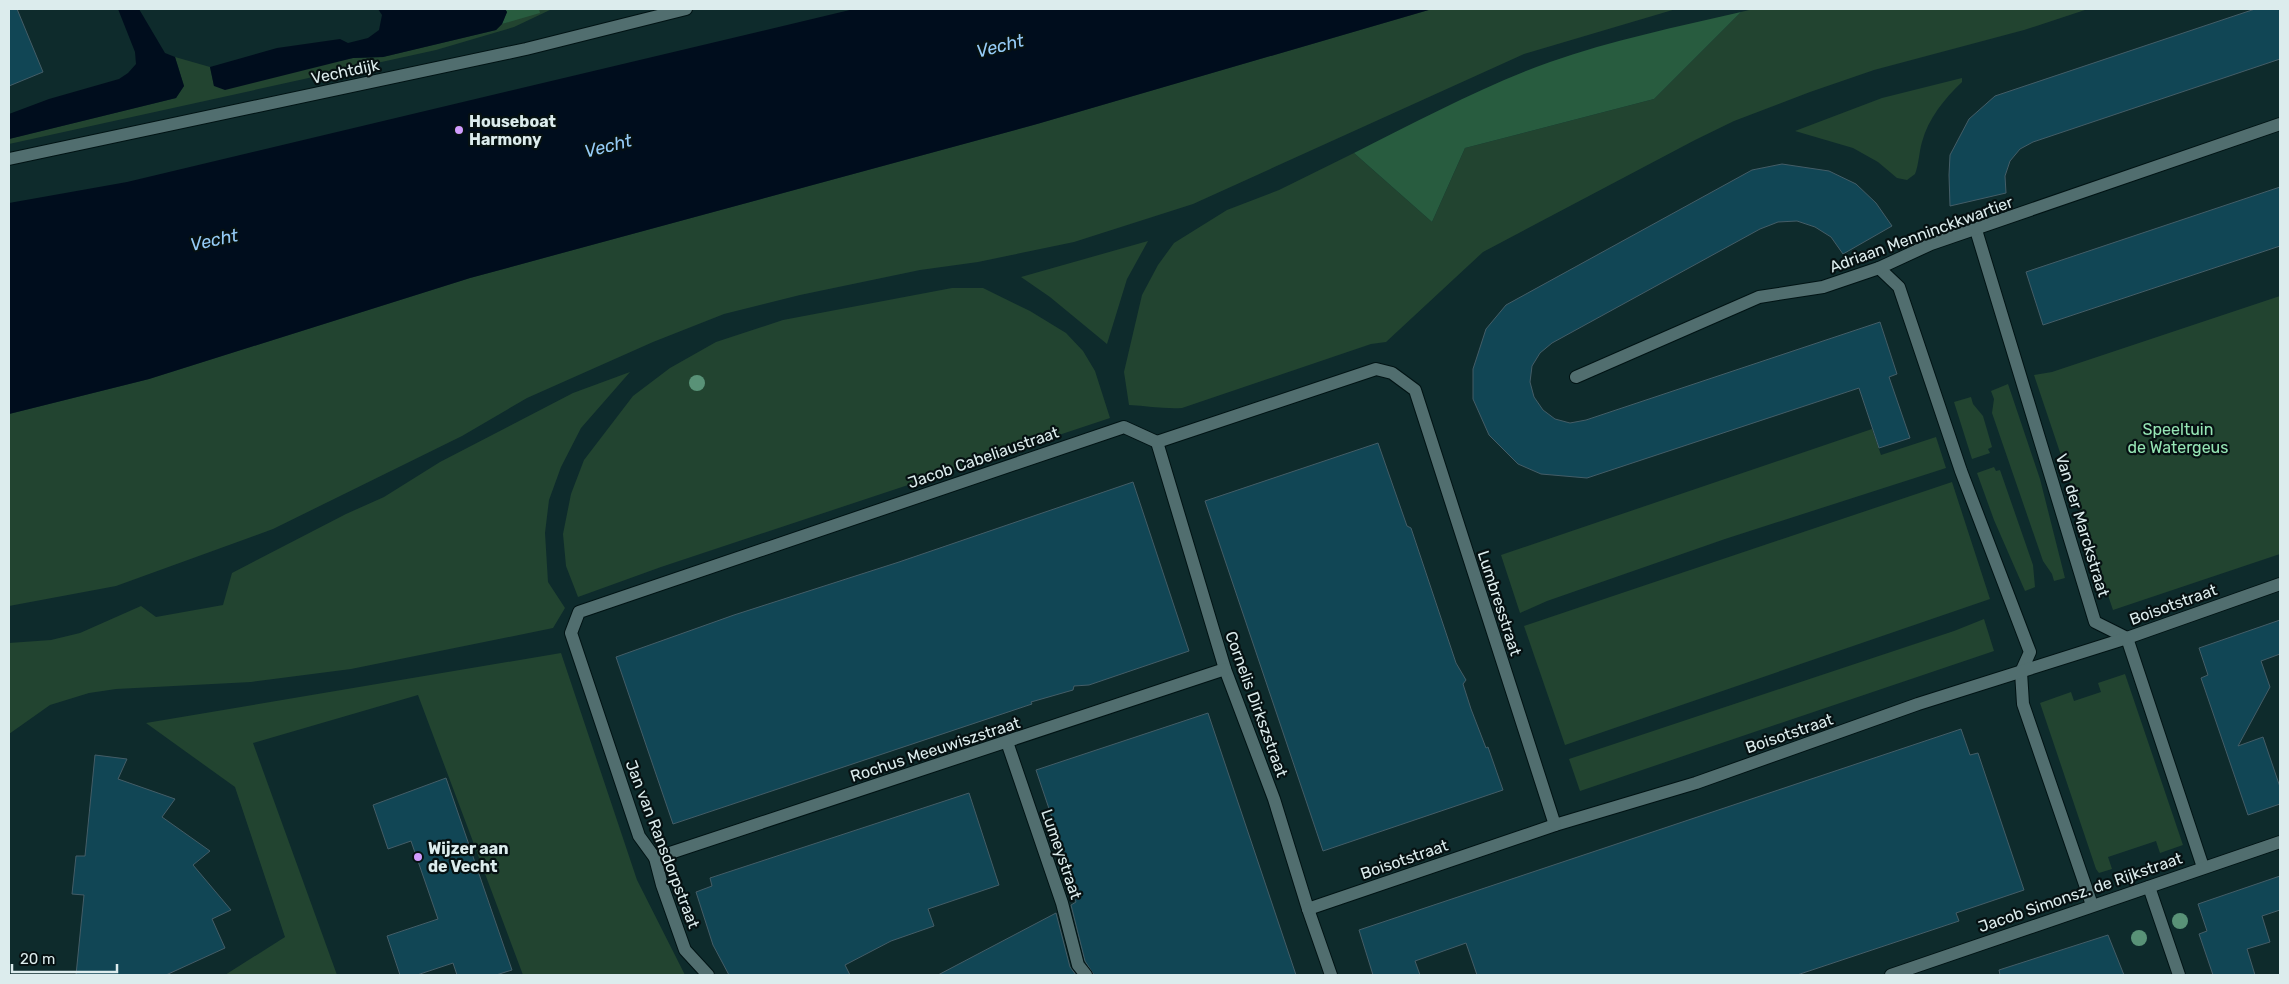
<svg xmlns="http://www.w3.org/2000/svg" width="2289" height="984" font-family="Rubik,sans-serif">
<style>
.green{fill:#224430}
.forest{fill:#285c3f}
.water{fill:#000d1d}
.building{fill:#114655;stroke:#445d67}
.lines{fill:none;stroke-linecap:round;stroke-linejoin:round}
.minor-casing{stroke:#001314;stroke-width:14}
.minor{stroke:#516e6f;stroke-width:12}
.tree{fill:#599277}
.poi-dot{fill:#d19dfe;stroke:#061112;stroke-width:2}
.labels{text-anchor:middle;stroke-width:4.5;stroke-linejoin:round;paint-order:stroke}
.street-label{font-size:16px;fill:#dceced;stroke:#061112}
.poi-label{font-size:16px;font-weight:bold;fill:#dceced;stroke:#061112;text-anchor:start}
.park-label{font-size:16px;fill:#96e6b5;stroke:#061112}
.water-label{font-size:18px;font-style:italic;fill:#95cbf6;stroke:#061112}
</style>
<rect width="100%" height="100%" fill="#0e2b2c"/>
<g class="green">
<polygon points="509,9 552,9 514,27 436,50 9,144 9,139 176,98 184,86 175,57 210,67 214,86 353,58 383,57 496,30 502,24 508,22"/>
<polygon points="1432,9 1676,9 1524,54 1193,204 1074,242 978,262 920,270 800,295 724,314 653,342 527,398 462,436 273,529 116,586 9,606 9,414 149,379 470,278 1037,124"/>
<path d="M1753,9H2088L2024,30L1874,70L1810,92L1734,121L1695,140L1483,252L1386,342L1371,344L1182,408C1164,409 1147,406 1129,405L1124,372L1142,295L1158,265L1174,243L1227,210L1279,190L1354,153L1432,222L1465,148L1654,99L1741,12Z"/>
<path d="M1962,78V82C1944,99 1928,119 1922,142C1919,152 1919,164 1915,174L1907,180L1897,178L1878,162L1853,148L1795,131L1882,98Z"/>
<polygon points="1148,241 1127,279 1107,344 1050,297 1021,277"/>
<polygon points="952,288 983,288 1030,311 1066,333 1083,351 1095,371 1110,418 661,567 578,597 566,566 563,534 571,494 584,460 633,396 670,368 716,342 783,320"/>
<polygon points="2280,296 2280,554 2113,610 2034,375 2052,372"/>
<polygon points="630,372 581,428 561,467 549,500 545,533 548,582 565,608 553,628 351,669 251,682 116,689 89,693 50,705 9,734 9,643 51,640 80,633 141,606 156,617 223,605 232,573 346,514 384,497 440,462 573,393"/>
<polygon points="2008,384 2040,479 2065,578 2054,581 2052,574 2043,561 1992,413 1994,399 1991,391"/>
<polygon points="1971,397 1973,404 1983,416 1992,447 1988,449 1990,453 1972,459 1954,402"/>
<polygon points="1872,429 1881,455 1936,437 1946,468 1725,539 1547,601 1520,613 1501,555"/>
<polygon points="1994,467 1996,471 2000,470 2033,565 2035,587 2025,591 1994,520 1977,473"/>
<polygon points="1952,482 1990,599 1565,745 1524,626"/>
<polygon points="1984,619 1994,651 1580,791 1569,759 1954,631"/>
<polygon points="561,653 637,880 685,975 523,975 418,695 253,743 337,975 225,975 285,937 235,787 146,723"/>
<polygon points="2125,674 2183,845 2160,853 2156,841 2108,857 2112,869 2099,873 2096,869 2040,703 2071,692 2074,701 2101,692 2098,683"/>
</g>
<g class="forest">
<polygon points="505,9 539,9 540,13 502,24 507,12"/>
<path d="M1741,12L1654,99L1465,148L1432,222L1354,153C1418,121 1483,86 1550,62C1612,40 1677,27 1741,12Z"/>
</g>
<g class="water">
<polygon points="118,9 139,9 165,53 175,57 184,86 176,98 9,139 9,114 49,99 119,79 128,73 136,64 135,52"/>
<polygon points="378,9 505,9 507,12 502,24 496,30 383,57 353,58 225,90 214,86 210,67 277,48 340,39 348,43 368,38 379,30 382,15"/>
<polygon points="854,9 1432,9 1037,124 470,278 149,379 9,414 9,203 127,182"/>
</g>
<g class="building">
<polygon points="9,9 17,9 43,72 9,86"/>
<polygon points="2255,9 2280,9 2280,59 2033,142 2020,149 2010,161 2005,176 2006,193 1950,206 1949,175 1950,155 1969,119 1995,96"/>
<polygon points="1782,164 1829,171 1856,184 1876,203 1892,226 1843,254 1831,237 1815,227 1797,221 1778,222 1760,229 1552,343 1540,353 1532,366 1530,382 1534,397 1543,410 1555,419 1570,423 1586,420 1880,322 1897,374 1889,377 1910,438 1879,448 1859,388 1587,478 1541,474 1518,464 1489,435 1473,399 1473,369 1486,329 1506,305 1752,170"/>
<polygon points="2280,187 2280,246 2043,325 2026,272"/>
<polygon points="1378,443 1407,526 1411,528 1456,663 1466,680 1463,684 1471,709 1486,748 1488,747 1503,790 1323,851 1205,501"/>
<polygon points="1133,482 1189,651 1089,685 1074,686 1073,690 1031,702 1032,704 673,824 616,657 734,615 899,562"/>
<polygon points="2280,620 2280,654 2261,661 2270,687 2238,746 2263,737 2280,787 2280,804 2248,815 2201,678 2208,675 2199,648"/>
<polygon points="1208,713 1296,975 1094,975 1085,961 1071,905 1076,902 1065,877 1071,874 1036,770"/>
<polygon points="1961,729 1970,755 1978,753 2024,890 1956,913 1959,921 1797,975 1477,975 1466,943 1415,961 1420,975 1373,975 1359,930"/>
<polygon points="95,755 127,759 118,779 175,799 162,817 210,851 193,865 231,910 212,919 225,948 166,975 76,975 84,895 72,894 76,856 85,856"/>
<polygon points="446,778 512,970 496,975 457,975 453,963 417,975 400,975 387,936 438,919 411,841 388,849 373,805"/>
<polygon points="969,793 999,885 928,909 934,926 891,941 845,965 850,975 729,975 713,945 696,892 712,886 710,878"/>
<polygon points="2280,876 2280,910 2262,916 2270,942 2247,949 2255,975 2213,975 2199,934 2207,931 2198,904"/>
<polygon points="1056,913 1070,967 1076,975 938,975"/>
<polygon points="2108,935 2124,975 2000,975 1999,970"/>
</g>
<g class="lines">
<defs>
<g id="minor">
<polyline points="9,159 526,49 686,9"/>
<polyline points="1976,230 2095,622 2127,638 2203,867"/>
<polyline points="1879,268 1899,287 1961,471 2030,652 2021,672 2023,704 2092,905"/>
<polyline points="1576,377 1759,297 1823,287 1879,268 1931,244 2280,124"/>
<polyline points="1157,442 1225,669 1274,799 1308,909 1331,975"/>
<polyline points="1007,742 1062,903 1078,965 1086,975"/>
<polyline points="655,858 1225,669"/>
<polyline points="2149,887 2179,975"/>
<polyline points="1308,909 1555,825 1696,783 1918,704 2127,638 2280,584"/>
<polyline points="708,975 685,950 662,885 655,858 639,836 571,633 579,612 1124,427 1157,442 1376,369 1392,373 1415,390 1555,825"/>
<polyline points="1891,975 2280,842"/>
</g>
</defs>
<use href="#minor" class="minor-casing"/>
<use href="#minor" class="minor"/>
</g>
<g class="tree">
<circle cx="697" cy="383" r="8"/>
<circle cx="2180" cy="921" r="8"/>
<circle cx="2139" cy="938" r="8"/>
</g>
<g class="poi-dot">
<circle cx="459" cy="130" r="5"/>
<circle cx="418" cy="857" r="5"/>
</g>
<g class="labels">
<g class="street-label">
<text transform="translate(345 71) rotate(-12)" y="6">Vechtdijk</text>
<text transform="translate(1921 234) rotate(-20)" y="6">Adriaan Menninckkwartier</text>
<text transform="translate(983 457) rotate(-19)" y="6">Jacob Cabeliaustraat</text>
<text transform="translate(2083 525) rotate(73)" y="6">Van der Marckstraat</text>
<text transform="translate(1500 603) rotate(72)" y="6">Lumbresstraat</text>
<text transform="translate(2173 604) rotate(-20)" y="6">Boisotstraat</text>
<text transform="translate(1257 704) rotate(70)" y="6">Cornelis Dirkszstraat</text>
<text transform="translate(1789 733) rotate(-19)" y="6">Boisotstraat</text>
<text transform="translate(935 749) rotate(-18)" y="6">Rochus Meeuwiszstraat</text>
<text transform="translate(663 844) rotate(69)" y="6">Jan van Ransdorpstraat</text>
<text transform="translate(1062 854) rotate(71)" y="6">Lumeystraat</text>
<text transform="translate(1404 859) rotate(-19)" y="6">Boisotstraat</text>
<text transform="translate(2080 892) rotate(-19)" y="6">Jacob Simonsz. de Rijkstraat</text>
</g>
<g class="poi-label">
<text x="469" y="127">Houseboat<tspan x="469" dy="18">Harmony</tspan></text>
<text x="428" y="854">Wijzer aan<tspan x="428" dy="18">de Vecht</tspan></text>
</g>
<g class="park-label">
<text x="2178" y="435">Speeltuin<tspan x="2178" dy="18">de Watergeus</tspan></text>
</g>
<g class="water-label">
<text transform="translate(1000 46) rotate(-14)" y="6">Vecht</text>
<text transform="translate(608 146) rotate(-14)" y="6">Vecht</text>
<text transform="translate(214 240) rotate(-12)" y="6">Vecht</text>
</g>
</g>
<rect width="2289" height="984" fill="none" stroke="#dceced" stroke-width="20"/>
<path d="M12 964v8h105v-8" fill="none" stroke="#dceced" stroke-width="2.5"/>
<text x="20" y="964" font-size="15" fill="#dceced" stroke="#061112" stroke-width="4" paint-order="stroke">20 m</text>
</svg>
